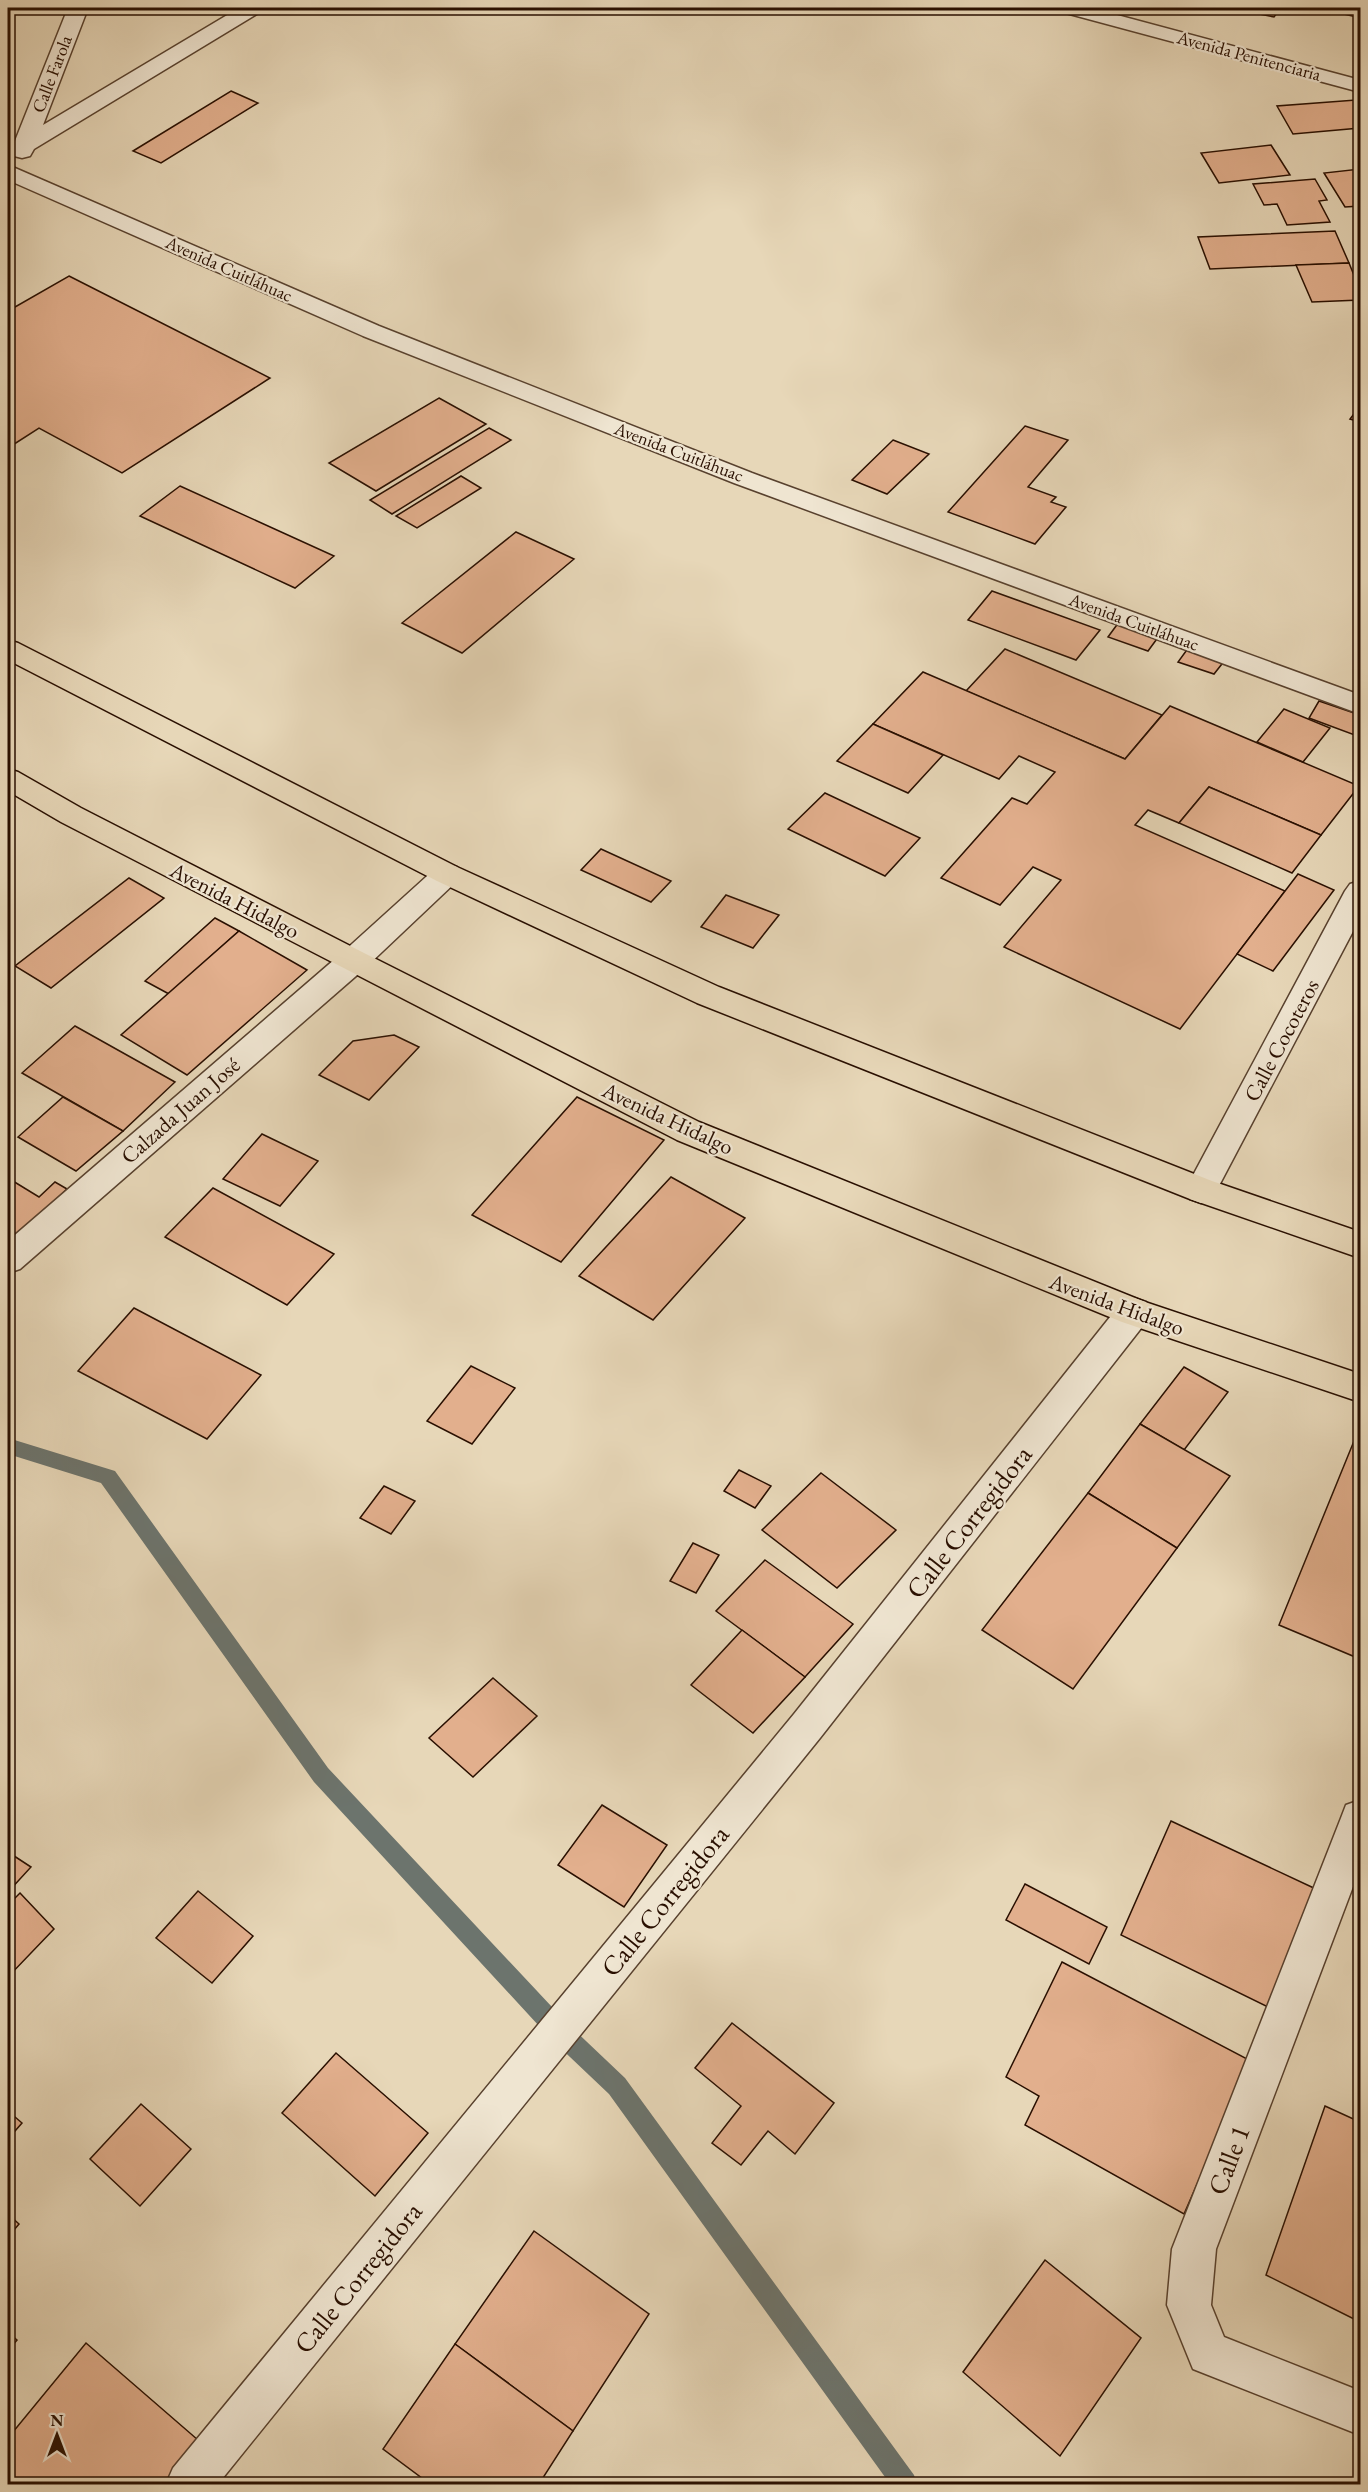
<svg xmlns="http://www.w3.org/2000/svg" width="1368" height="2492" font-family="'EB Garamond',serif">
<style>
.lines{fill:none;stroke-linecap:round;stroke-linejoin:round}
.stream{fill:#6c746d;fill-rule:evenodd}
.building{fill:#e2af8d;stroke:#290f00;stroke-width:1.5}
.street-casing{stroke:#58412e;stroke-width:3}
.primary-casing{stroke:#290f00;stroke-width:3}
.street{fill:#efe5d1;fill-rule:evenodd}
.primary{fill:#e7d7b8;fill-rule:evenodd}
.labels{text-anchor:middle;stroke-width:4.5;stroke-linejoin:round;paint-order:stroke}
.far-street-label{font-size:18px;fill:#290f00;stroke:#efe5d1}
.street-label{font-size:22px;fill:#290f00;stroke:#efe5d1}
.near-street-label{font-size:27px;fill:#290f00;stroke:#efe5d1}
</style>
<rect width="100%" height="100%" fill="#e7d7b8"/>
<filter id="stains"><feTurbulence type="fractalNoise" baseFrequency=".00333" numOctaves="4"/><feColorMatrix values="0 0 0 0 .2 0 0 0 0 .09 0 0 0 0 .02 0 0 0 .5 -.17"/></filter>
<radialGradient id="worn" r=".72"><stop offset=".6" stop-color="#630" stop-opacity="0"/><stop offset="1" stop-color="#630" stop-opacity=".3"/></radialGradient>
<g class="lines">
<polygon class="stream" points="8,1438 115,1471 328,1768 567,2023 625,2078 914,2475 917,2484 890,2484 609,2094 551,2039 314,1782 101,1483 8,1454"/>
</g>
<g class="building">
<polygon points="1229,8 1281,8 1274,17"/>
<polygon points="1319,8 1360,8 1360,12 1356,17"/>
<polygon points="231,91 258,103 161,163 133,151"/>
<polygon points="1356,100 1360,107 1360,128 1293,134 1277,106"/>
<polygon points="1271,145 1290,175 1219,183 1201,153"/>
<polygon points="1360,169 1360,206 1345,207 1324,173"/>
<polygon points="1315,179 1327,200 1319,201 1330,222 1287,225 1277,204 1264,205 1253,184"/>
<polygon points="1335,231 1349,263 1210,269 1198,237"/>
<polygon points="1349,263 1360,290 1360,300 1312,302 1296,265"/>
<polygon points="69,276 270,378 122,473 39,428 8,448 8,311"/>
<polygon points="439,398 486,424 376,491 329,463"/>
<polygon points="1360,406 1360,422 1350,419"/>
<polygon points="1025,426 1068,440 1028,487 1056,497 1051,502 1066,507 1035,544 948,512"/>
<polygon points="489,428 511,440 392,514 370,500"/>
<polygon points="893,440 929,454 887,494 852,480"/>
<polygon points="461,476 481,488 417,528 396,516"/>
<polygon points="180,486 334,556 295,588 140,516"/>
<polygon points="516,532 574,559 462,653 402,623"/>
<polygon points="992,591 1100,630 1076,660 968,620"/>
<polygon points="1119,622 1159,636 1148,651 1108,637"/>
<polygon points="1189,647 1225,660 1214,674 1178,662"/>
<polygon points="1005,649 1162,715 1125,759 966,691"/>
<polygon points="923,672 1125,759 1170,706 1359,786 1321,835 1209,787 1179,823 1148,810 1135,825 1285,891 1180,1029 1004,947 1061,880 1033,867 1000,905 941,878 1012,798 1027,804 1055,772 1019,756 999,779 873,724"/>
<polygon points="1319,701 1360,715 1360,737 1309,718"/>
<polygon points="1284,709 1330,728 1303,762 1257,742"/>
<polygon points="873,724 943,755 908,793 837,761"/>
<polygon points="1209,787 1321,835 1292,873 1179,823"/>
<polygon points="825,793 920,838 885,876 788,829"/>
<polygon points="601,849 671,881 651,902 581,870"/>
<polygon points="1298,874 1334,890 1273,971 1237,954"/>
<polygon points="129,878 164,898 51,988 15,966"/>
<polygon points="726,895 779,915 753,948 701,927"/>
<polygon points="215,918 239,931 169,994 145,981"/>
<polygon points="239,931 307,970 187,1075 121,1035"/>
<polygon points="75,1026 175,1082 123,1131 22,1073"/>
<polygon points="394,1035 419,1047 369,1100 319,1075 353,1041"/>
<polygon points="63,1097 123,1131 76,1171 18,1137"/>
<polygon points="577,1097 664,1140 561,1262 472,1215"/>
<polygon points="262,1134 318,1161 280,1206 223,1179"/>
<polygon points="671,1177 745,1218 653,1320 579,1276"/>
<polygon points="8,1178 39,1197 55,1182 67,1189 8,1245"/>
<polygon points="213,1188 334,1254 287,1305 165,1237"/>
<polygon points="134,1308 261,1375 207,1439 78,1371"/>
<polygon points="471,1366 515,1388 472,1444 427,1421"/>
<polygon points="1184,1367 1228,1392 1184,1450 1140,1424"/>
<polygon points="1140,1424 1230,1476 1177,1548 1088,1493"/>
<polygon points="1354,1441 1360,1444 1360,1659 1279,1625"/>
<polygon points="739,1470 771,1486 755,1508 724,1491"/>
<polygon points="821,1473 896,1530 837,1588 762,1530"/>
<polygon points="384,1486 415,1501 391,1534 360,1518"/>
<polygon points="1088,1493 1177,1548 1073,1689 982,1630"/>
<polygon points="693,1543 719,1555 696,1593 670,1581"/>
<polygon points="765,1560 853,1624 805,1677 716,1611"/>
<polygon points="742,1630 805,1677 753,1733 691,1685"/>
<polygon points="493,1678 537,1716 473,1777 429,1738"/>
<polygon points="602,1805 667,1845 624,1907 558,1865"/>
<polygon points="1171,1821 1318,1890 1270,2008 1121,1935"/>
<polygon points="8,1852 31,1867 8,1892"/>
<polygon points="1025,1884 1107,1927 1089,1964 1006,1920"/>
<polygon points="198,1891 253,1936 212,1983 156,1938"/>
<polygon points="20,1893 54,1929 8,1977 8,1905"/>
<polygon points="1062,1962 1251,2061 1184,2214 1025,2125 1039,2096 1006,2077"/>
<polygon points="732,2023 834,2103 795,2154 768,2131 741,2165 712,2143 741,2106 695,2068"/>
<polygon points="336,2053 428,2133 375,2196 282,2113"/>
<polygon points="141,2104 191,2149 140,2206 90,2159"/>
<polygon points="1325,2106 1360,2122 1360,2322 1266,2275"/>
<polygon points="8,2111 22,2123 8,2139"/>
<polygon points="8,2214 19,2224 8,2237"/>
<polygon points="534,2231 649,2314 573,2431 455,2344"/>
<polygon points="1045,2260 1141,2338 1060,2456 963,2372"/>
<polygon points="8,2332 17,2340 8,2351"/>
<polygon points="86,2343 198,2440 164,2484 8,2484 8,2438"/>
<polygon points="455,2344 573,2431 539,2484 430,2484 383,2449"/>
</g>
<g class="lines">
<defs>
<g id="street">
<polygon points="68,8 88,8 43,125 239,8 263,8 260,12 34,149 30,156 22,158 14,156 11,151"/>
<polygon points="1059,8 1091,8 1360,80 1360,92 1062,12"/>
<polygon points="8,165 379,326 752,473 1360,695 1360,714 734,483 363,336 8,180"/>
<polygon points="447,864 457,867 462,874 457,881 364,969 20,1269 8,1273 8,1241 342,953 437,867"/>
<polygon points="1360,881 1360,918 1212,1199 1201,1203 1190,1199 1185,1190 1190,1181 1345,891 1350,884"/>
<polygon points="1134,1298 1146,1302 1151,1312 1146,1322 820,1738 218,2484 166,2484 173,2468 794,1714 1122,1302"/>
<polygon points="1360,1800 1360,1868 1216,2249 1211,2305 1224,2337 1360,2391 1360,2435 1193,2369 1167,2305 1172,2249 1341,1818 1346,1805"/>
</g>
<g id="primary">
<polygon points="8,640 18,643 457,867 719,987 1212,1181 1360,1232 1360,1258 1190,1199 697,1003 437,881 8,660"/>
<polygon points="8,769 18,772 81,808 364,953 699,1122 1145,1302 1360,1374 1360,1402 1122,1322 677,1140 61,822 8,791"/>
</g>
</defs>
<use href="#street" class="street-casing"/>
<use href="#primary" class="primary-casing"/>
<use href="#street" class="street"/>
<use href="#primary" class="primary"/>
</g>
<g class="labels">
<g class="far-street-label">
<text transform="translate(1249 56) rotate(15)" y="6">Avenida Penitenciaria</text>
<text transform="translate(52 74) rotate(-69)" y="6">Calle Farola</text>
<text transform="translate(229 269) rotate(24)" y="6">Avenida Cuitláhuac</text>
<text transform="translate(679 452) rotate(21)" y="6">Avenida Cuitláhuac</text>
<text transform="translate(1134 622) rotate(20)" y="6">Avenida Cuitláhuac</text>
</g>
<g class="street-label">
<text transform="translate(235 900) rotate(27)" y="8">Avenida Hidalgo</text>
<text transform="translate(1281 1040) rotate(-62)" y="8">Calle Cocoteros</text>
<text transform="translate(180 1110) rotate(-41)" y="8">Calzada Juan José</text>
<text transform="translate(668 1118) rotate(25)" y="8">Avenida Hidalgo</text>
<text transform="translate(1117 1304) rotate(20)" y="8">Avenida Hidalgo</text>
</g>
<g class="near-street-label">
<text transform="translate(969 1522) rotate(-52)" y="9">Calle Corregidora</text>
<text transform="translate(665 1901) rotate(-51)" y="9">Calle Corregidora</text>
<text transform="translate(1229 2160) rotate(-69)" y="9">Calle 1</text>
<text transform="translate(358 2278) rotate(-51)" y="9">Calle Corregidora</text>
</g>
</g>
<rect width="1368" height="2492" fill="none" stroke="#e7d7b8" stroke-width="30"/>
<rect x="9" y="9" width="1350" height="2474" fill="none" stroke="#290f00" stroke-width="3"/>
<rect x="15" y="15" width="1338" height="2462" fill="none" stroke="#290f00" stroke-width="1.5"/>
<g transform="translate(57 2435)" stroke="#efe5d1" stroke-width="4.5" paint-order="stroke">
<path d="M0-4.5L10 22L0 15L-10 22Z" fill="#290f00"/>
<text y="-9" font-size="16" font-weight="bold" text-anchor="middle" fill="#290f00">N</text>
</g>
<rect width="100%" height="100%" filter="url(#stains)"/>
<rect width="100%" height="100%" fill="url(#worn)"/>
</svg>
